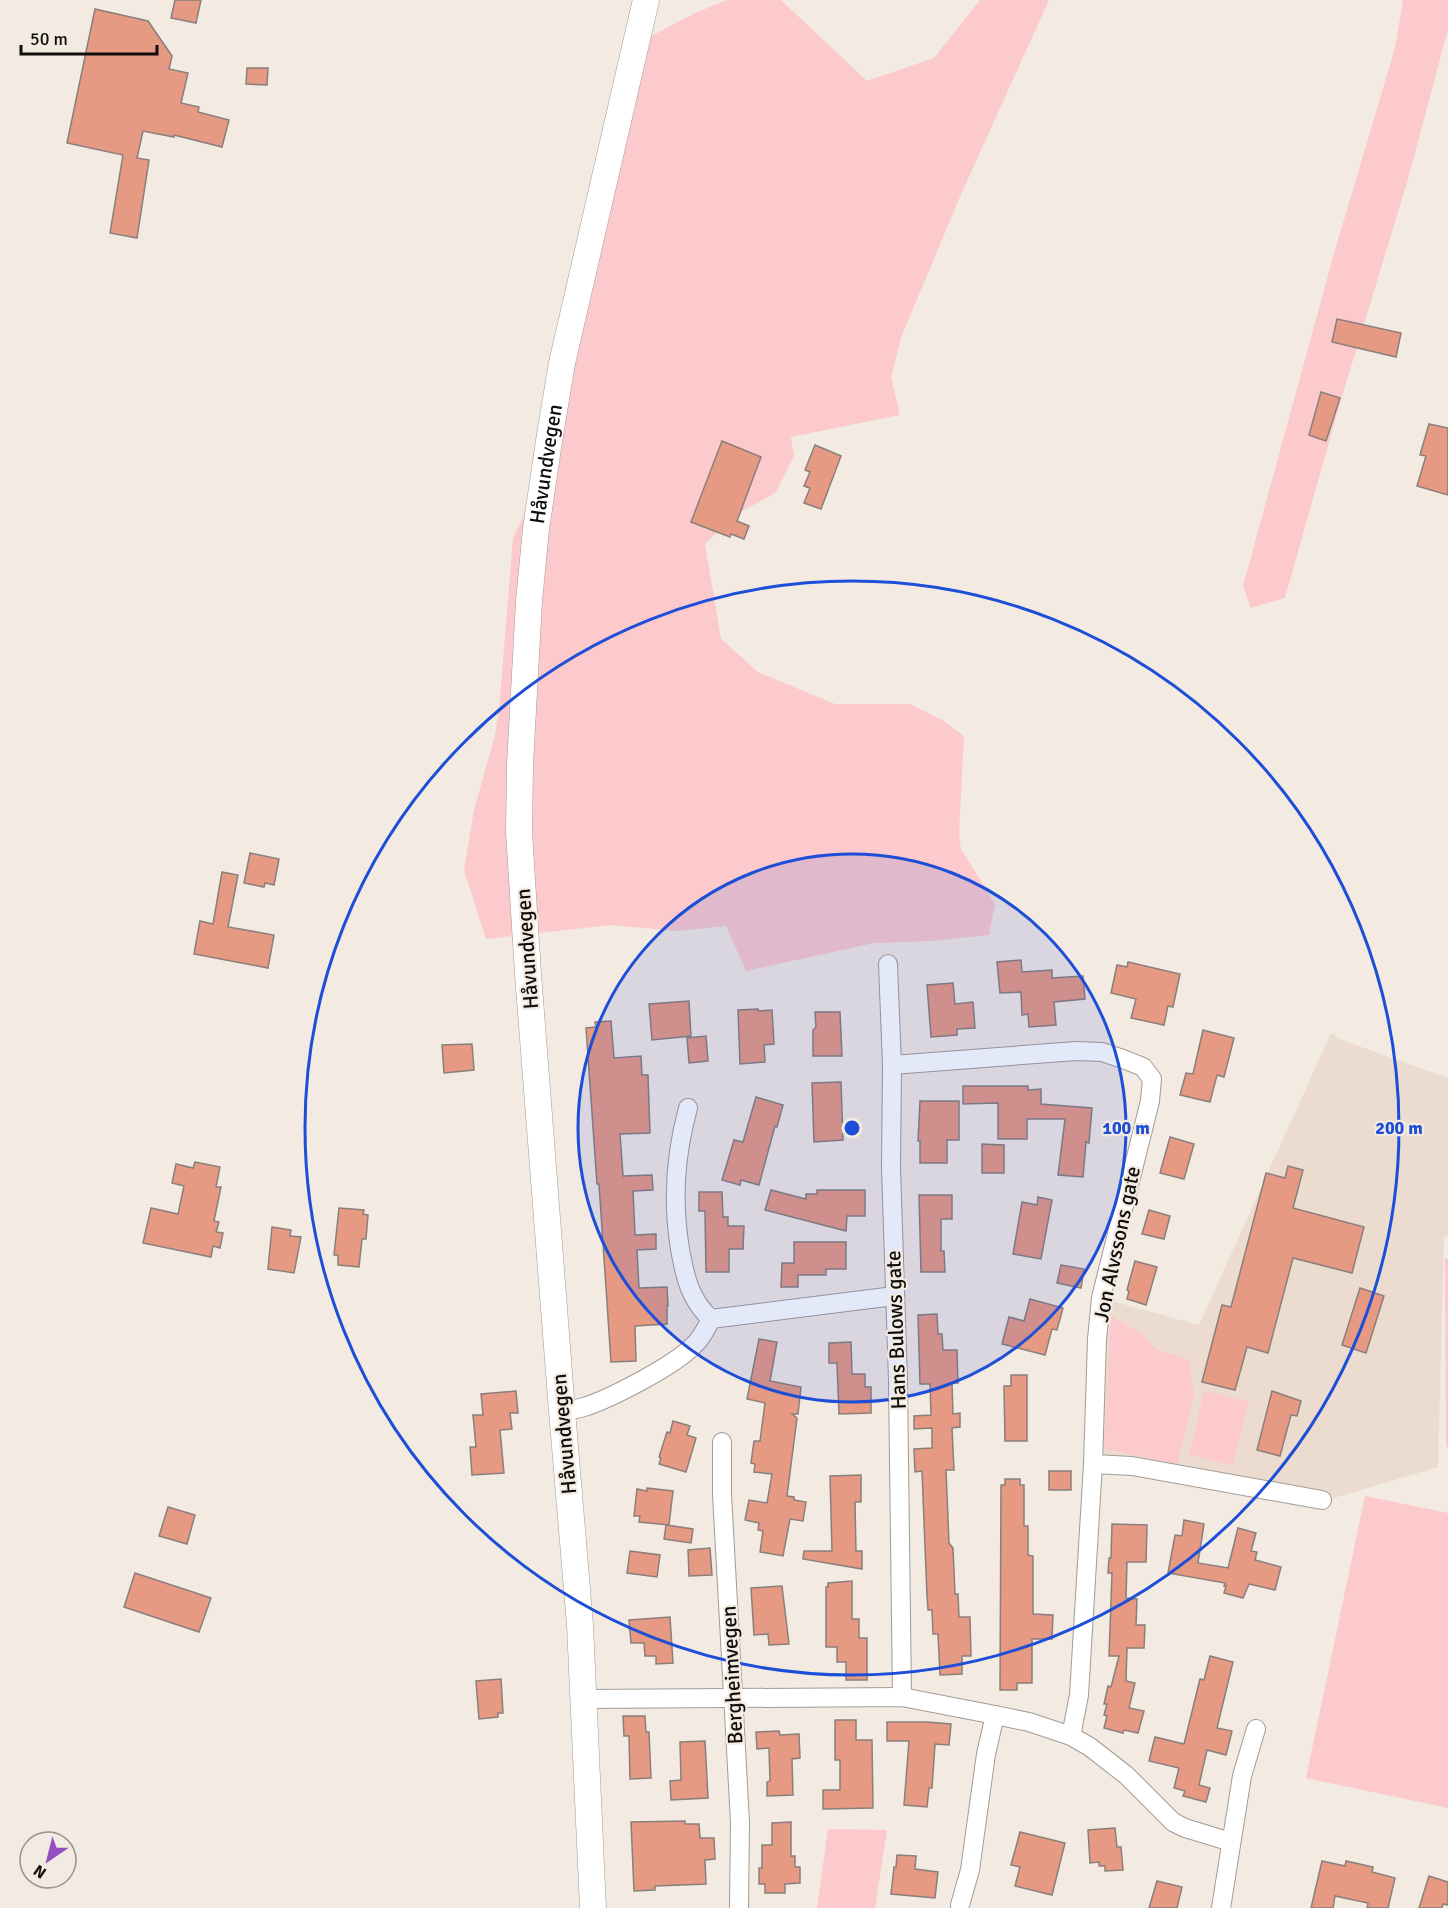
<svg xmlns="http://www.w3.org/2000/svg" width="1448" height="1908" font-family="Signika,sans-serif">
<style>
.built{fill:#ecdccf}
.green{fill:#fcc9cc}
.building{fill:#e69983;stroke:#8a7f7c;stroke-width:1.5}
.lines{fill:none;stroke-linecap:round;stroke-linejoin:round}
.minor-casing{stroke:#a49b94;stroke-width:20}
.secondary-casing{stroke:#a49b94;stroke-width:27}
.minor{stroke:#fff;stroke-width:18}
.secondary{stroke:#fff;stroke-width:26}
.ring{fill:none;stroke:#1d4ed8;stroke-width:3}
.labels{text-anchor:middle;stroke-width:4.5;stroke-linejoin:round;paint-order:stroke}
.street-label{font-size:21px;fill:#100d0b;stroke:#f3eae2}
.centre{fill:#1d4ed8;stroke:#f3eae2;stroke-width:3}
.ring-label{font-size:18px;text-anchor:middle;font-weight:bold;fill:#1d4ed8;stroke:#f3eae2;stroke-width:4.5;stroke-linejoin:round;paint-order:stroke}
</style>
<rect width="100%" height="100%" fill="#f3eae2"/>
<polygon class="built" points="1331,1033 1342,1040 1448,1078 1448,1236 1444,1236 1438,1467 1334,1498 1231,1477 1102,1455 1101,1298 1199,1325"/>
<g class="green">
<polygon points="727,0 781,0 867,81 934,58 980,0 1049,0 962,192 902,335 891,377 900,415 791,437 794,456 775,493 735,515 705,544 721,639 758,672 835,704 910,704 942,720 964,736 959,833 961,849 995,904 989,935 933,941 874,943 746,971 726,926 678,931 610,925 486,939 464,870 474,810 495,735 499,710 513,538 531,500 576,245 619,59 644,40 693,14"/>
<polygon points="1403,0 1448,0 1448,29 1408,179 1340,403 1285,598 1251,608 1243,586 1335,250 1395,48"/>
<polygon points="1445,1259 1448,1259 1448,1447 1446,1447"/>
<polygon points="1111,1316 1140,1332 1156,1349 1189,1360 1194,1394 1178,1464 1104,1449"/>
<polygon points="1204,1391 1249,1402 1233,1466 1189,1455"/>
<polygon points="1365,1496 1448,1513 1448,1808 1306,1778"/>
<polygon points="828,1829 887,1830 875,1908 817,1908"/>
</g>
<g class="building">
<polygon points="175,0 201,0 196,23 171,18"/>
<polygon points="95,9 148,21 172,56 169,69 188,73 181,103 199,107 198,112 229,120 222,147 174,135 174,137 143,131 137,158 149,160 137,238 110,233 123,155 67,143"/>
<polygon points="247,68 268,68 267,85 246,84"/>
<polygon points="1337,319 1401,333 1396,357 1332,342"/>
<polygon points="1321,392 1340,398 1326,441 1309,435"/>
<polygon points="1429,424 1448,428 1448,495 1417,486 1426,456 1420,455"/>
<polygon points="722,441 761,457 737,521 749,526 744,539 731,534 730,537 691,522"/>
<polygon points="815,445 841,456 821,509 804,503 810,488 804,486 810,472 805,470"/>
<polygon points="250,853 279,859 274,885 265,883 264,887 244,883"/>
<polygon points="222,872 238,875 228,927 274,935 268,968 194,954 200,921 213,924"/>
<polygon points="1021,960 1022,972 1052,970 1052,978 1083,976 1085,999 1054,1002 1056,1025 1029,1027 1028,1014 1022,1015 1021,992 1000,993 997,962"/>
<polygon points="1128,962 1180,974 1173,1007 1168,1006 1164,1025 1131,1018 1136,999 1111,993 1117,965 1127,967"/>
<polygon points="953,983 955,1004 973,1002 975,1028 957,1029 957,1035 931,1037 927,985"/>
<polygon points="689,1001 691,1036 652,1040 649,1004"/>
<polygon points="758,1009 758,1011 772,1010 774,1044 764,1045 765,1062 740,1064 738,1010"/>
<polygon points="815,1012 840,1012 842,1056 813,1056 813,1030 816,1027"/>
<polygon points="611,1021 614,1058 641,1056 642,1075 648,1075 650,1133 620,1134 623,1176 652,1175 653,1190 633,1191 635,1235 656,1234 656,1249 637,1250 639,1288 667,1287 668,1306 667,1306 667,1324 635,1326 636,1361 611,1362 599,1184 597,1184 586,1028 596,1027 595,1022"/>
<polygon points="1203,1030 1234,1038 1224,1077 1217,1075 1210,1102 1180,1095 1186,1073 1193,1074"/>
<polygon points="706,1036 708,1061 689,1063 687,1038"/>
<polygon points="472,1044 474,1070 444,1073 442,1045"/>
<polygon points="841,1082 843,1140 814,1142 812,1083"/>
<polygon points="963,1086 1028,1086 1028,1090 1041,1089 1041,1104 1092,1108 1089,1143 1086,1142 1083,1177 1058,1175 1065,1119 1027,1119 1027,1139 998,1139 998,1103 963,1104"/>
<polygon points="756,1097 783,1105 777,1127 775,1126 759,1185 741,1180 740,1185 722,1180 734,1140 743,1142"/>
<polygon points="920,1101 959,1101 959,1140 947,1140 947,1163 920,1163 920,1141 918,1141"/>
<polygon points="1170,1137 1194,1144 1184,1179 1160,1173"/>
<polygon points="982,1144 1004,1145 1004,1173 982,1173"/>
<polygon points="195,1162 220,1167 216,1187 221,1187 214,1221 219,1222 216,1232 223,1233 220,1248 213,1246 211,1257 143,1243 151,1208 178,1214 184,1186 172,1183 176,1164 193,1168"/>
<polygon points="1288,1166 1303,1170 1293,1208 1364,1227 1352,1273 1293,1258 1268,1353 1247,1347 1235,1390 1202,1382 1222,1305 1231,1307 1266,1173 1285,1178"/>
<polygon points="771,1190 806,1199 806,1194 817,1194 817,1190 865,1190 865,1216 847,1216 846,1231 765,1210"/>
<polygon points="699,1192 722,1192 723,1217 728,1217 728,1226 744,1226 743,1249 729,1249 729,1272 706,1272 705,1211 699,1211"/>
<polygon points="919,1195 952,1195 952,1219 941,1219 941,1251 944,1251 945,1272 921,1272"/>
<polygon points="1038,1197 1052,1200 1041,1259 1013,1254 1022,1202 1037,1205"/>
<polygon points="339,1208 364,1210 363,1214 368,1215 366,1239 362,1239 359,1267 338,1265 338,1255 334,1255"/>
<polygon points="1149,1210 1170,1216 1164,1239 1142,1234"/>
<polygon points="272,1227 291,1230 290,1236 301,1237 294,1273 268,1269"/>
<polygon points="794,1242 846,1242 846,1269 826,1269 826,1275 798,1275 798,1287 781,1287 782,1263 794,1263"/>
<polygon points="1135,1261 1157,1267 1146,1305 1127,1299 1129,1291 1127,1290"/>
<polygon points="1061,1265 1084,1269 1081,1288 1057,1283"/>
<polygon points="1360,1288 1384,1296 1366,1353 1342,1345"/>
<polygon points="1030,1299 1063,1308 1057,1330 1052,1329 1045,1355 1002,1344 1009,1317 1024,1321"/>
<polygon points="937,1314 938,1334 942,1334 943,1350 957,1350 958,1383 952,1383 953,1414 960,1413 960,1427 952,1428 954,1470 946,1470 949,1543 953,1548 955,1594 958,1594 959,1617 970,1617 971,1656 962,1656 962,1674 940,1675 938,1634 933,1634 932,1610 928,1610 927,1596 922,1471 915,1472 914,1449 932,1448 932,1428 914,1429 914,1416 931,1415 930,1384 920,1384 918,1315"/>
<polygon points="759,1339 777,1342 770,1381 801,1387 798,1414 792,1414 797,1418 787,1496 794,1497 794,1500 806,1502 803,1521 790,1519 783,1556 760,1552 763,1531 758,1530 759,1523 745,1520 749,1500 767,1503 772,1474 754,1472 755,1464 751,1463 754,1441 760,1441 765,1403 747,1399"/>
<polygon points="851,1342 852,1374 865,1374 865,1387 871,1387 871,1413 839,1414 837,1363 829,1363 829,1343"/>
<polygon points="1011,1375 1027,1375 1027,1441 1005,1441 1004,1386 1011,1386"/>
<polygon points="516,1391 518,1413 510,1413 512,1429 500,1430 504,1473 472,1475 470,1447 476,1447 473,1415 483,1415 481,1394"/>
<polygon points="1272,1391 1301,1401 1297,1416 1291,1415 1280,1456 1257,1450"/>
<polygon points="673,1421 690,1426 687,1435 696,1438 686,1472 659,1464 661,1458 659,1457 667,1432 670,1433"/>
<rect x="1049" y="1471" width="22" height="19"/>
<polygon points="861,1475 861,1502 855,1502 856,1551 862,1551 862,1569 803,1559 804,1551 832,1551 830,1476"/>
<polygon points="1005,1479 1020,1479 1020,1485 1024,1485 1024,1526 1028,1526 1028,1555 1033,1556 1033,1614 1053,1615 1052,1639 1032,1639 1032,1683 1017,1683 1017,1690 1000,1690 1001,1485 1005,1485"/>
<polygon points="647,1488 673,1491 669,1525 639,1522 640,1516 634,1516 637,1489 647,1491"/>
<polygon points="168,1507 195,1515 187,1544 159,1536"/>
<polygon points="1184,1520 1204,1524 1198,1563 1228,1568 1238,1528 1256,1533 1251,1551 1257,1552 1255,1560 1281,1567 1275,1590 1249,1584 1243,1598 1224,1593 1226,1586 1224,1586 1225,1583 1168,1573 1175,1535 1182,1536"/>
<polygon points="1112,1524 1147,1525 1146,1562 1127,1562 1126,1598 1137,1599 1136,1625 1145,1625 1144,1648 1127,1648 1126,1681 1135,1683 1129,1708 1144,1711 1138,1733 1124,1730 1123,1733 1104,1728 1107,1716 1104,1715 1107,1704 1104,1704 1108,1686 1111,1687 1119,1656 1109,1656 1112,1573 1108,1573 1109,1558 1111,1558"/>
<polygon points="666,1525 693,1529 691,1543 664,1539"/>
<polygon points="710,1548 712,1575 689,1576 688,1550"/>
<polygon points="630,1551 660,1555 657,1577 627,1573"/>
<polygon points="135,1573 211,1598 199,1632 124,1607"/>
<polygon points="852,1581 852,1619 859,1619 859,1638 867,1638 867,1680 846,1680 846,1662 837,1662 837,1647 826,1647 826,1587 828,1587 828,1583"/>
<polygon points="782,1586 789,1644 769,1645 768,1634 754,1635 751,1588"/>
<polygon points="670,1617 673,1663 656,1664 656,1656 645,1656 644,1643 631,1643 629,1620"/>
<polygon points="1210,1656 1233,1662 1217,1728 1232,1731 1226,1755 1207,1750 1199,1785 1210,1788 1206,1802 1183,1796 1185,1791 1174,1788 1179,1768 1149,1761 1155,1737 1184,1744 1200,1679 1204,1680"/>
<polygon points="501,1679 503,1713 498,1713 498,1717 479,1719 476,1681"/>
<polygon points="623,1716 645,1716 646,1732 649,1732 651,1778 630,1779 629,1736 624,1736"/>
<polygon points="835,1720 856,1720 856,1740 872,1740 873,1808 823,1809 823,1790 840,1790 840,1760 835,1760"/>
<polygon points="887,1722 927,1722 951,1724 949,1745 935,1744 932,1788 929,1788 927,1807 904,1805 909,1741 887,1741"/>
<polygon points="779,1731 780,1735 799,1734 800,1758 792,1759 793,1795 767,1796 767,1782 770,1781 769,1748 757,1749 756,1732"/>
<polygon points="705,1741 708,1798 671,1800 670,1781 681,1780 680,1742"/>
<polygon points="685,1821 685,1824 699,1824 700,1838 714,1838 715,1859 705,1860 706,1884 655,1886 655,1890 634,1891 631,1822"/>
<polygon points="791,1822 791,1856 795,1856 795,1867 800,1867 800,1883 785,1884 785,1893 765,1893 765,1884 759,1884 759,1868 762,1868 762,1845 772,1845 772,1823"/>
<polygon points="1115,1828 1117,1847 1121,1847 1123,1870 1105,1871 1105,1866 1099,1866 1099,1862 1090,1863 1088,1830"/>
<polygon points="1020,1832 1065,1843 1052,1895 1015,1886 1020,1867 1011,1865"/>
<polygon points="897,1855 916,1856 915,1869 938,1872 935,1898 891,1894 894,1867 896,1867"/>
<polygon points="1322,1861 1345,1866 1346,1861 1373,1867 1372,1872 1395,1878 1388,1908 1367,1908 1368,1903 1335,1896 1333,1908 1311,1908"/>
<polygon points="1429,1876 1448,1882 1448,1905 1443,1904 1442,1908 1419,1908"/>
<polygon points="1157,1881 1182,1887 1177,1908 1149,1908"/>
</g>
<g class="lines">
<defs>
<g id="minor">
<polyline points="888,964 892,1065 891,1168 898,1381 902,1697"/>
<polyline points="892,1065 1076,1051 1102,1052 1123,1059 1143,1067 1152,1079 1150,1101 1101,1298 1097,1339 1093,1464 1079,1695 1071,1736"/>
<path d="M688,1108C675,1156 672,1200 680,1249C685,1277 690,1300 711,1319"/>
<path d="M562,1411C569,1410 577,1409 584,1407C610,1399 675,1365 693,1346C701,1339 706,1329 711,1319L894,1296"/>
<polyline points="722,1442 722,1494 740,1822 739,1908"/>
<polyline points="1093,1464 1132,1466 1322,1500"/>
<polyline points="583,1699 902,1697 995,1715 1029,1722 1071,1736 1090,1747 1126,1775 1173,1822 1185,1828 1231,1842"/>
<polyline points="960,1905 970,1870 986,1754 995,1715"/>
<polyline points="1221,1908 1242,1776 1256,1729"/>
</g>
<g id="secondary">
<path id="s1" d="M593,1908L580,1625L562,1411L528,974L519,832L520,765L529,601L536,529L549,441L562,363L646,0"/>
</g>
</defs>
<use href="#minor" class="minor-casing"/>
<use href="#secondary" class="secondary-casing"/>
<use href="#minor" class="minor"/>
<use href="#secondary" class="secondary"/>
</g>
<circle cx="852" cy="1128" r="274" fill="#1d4ed8" fill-opacity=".12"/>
<g class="ring">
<circle cx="852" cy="1128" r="274"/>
<circle cx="852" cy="1128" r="547"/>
</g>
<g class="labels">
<g class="street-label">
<text dy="7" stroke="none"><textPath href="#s1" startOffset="1448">Håvundvegen</textPath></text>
<text transform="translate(527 949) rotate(-94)" y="7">Håvundvegen</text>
<text transform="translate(1117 1244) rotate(-78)" y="7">Jon Alvssons gate</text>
<text transform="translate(896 1330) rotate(-92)" y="7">Hans Bulows gate</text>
<text transform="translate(564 1434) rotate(-95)" y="7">Håvundvegen</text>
<text transform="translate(732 1675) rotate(-93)" y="7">Bergheimvegen</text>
</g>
</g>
<circle cx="852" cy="1128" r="9" class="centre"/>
<g class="ring-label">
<text x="1126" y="1134">100 m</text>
<text x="1399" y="1134">200 m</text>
</g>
<g transform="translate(48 1860) rotate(215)"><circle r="28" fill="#f3eae2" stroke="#98928c" stroke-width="1.5"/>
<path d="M0-4.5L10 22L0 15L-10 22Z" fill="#9350c5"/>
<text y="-9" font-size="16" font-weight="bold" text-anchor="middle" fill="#100d0b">N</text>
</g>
<path d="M21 45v9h136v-9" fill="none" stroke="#100d0b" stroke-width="3"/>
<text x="30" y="45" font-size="18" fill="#100d0b" stroke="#f3eae2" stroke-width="4.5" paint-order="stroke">50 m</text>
</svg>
